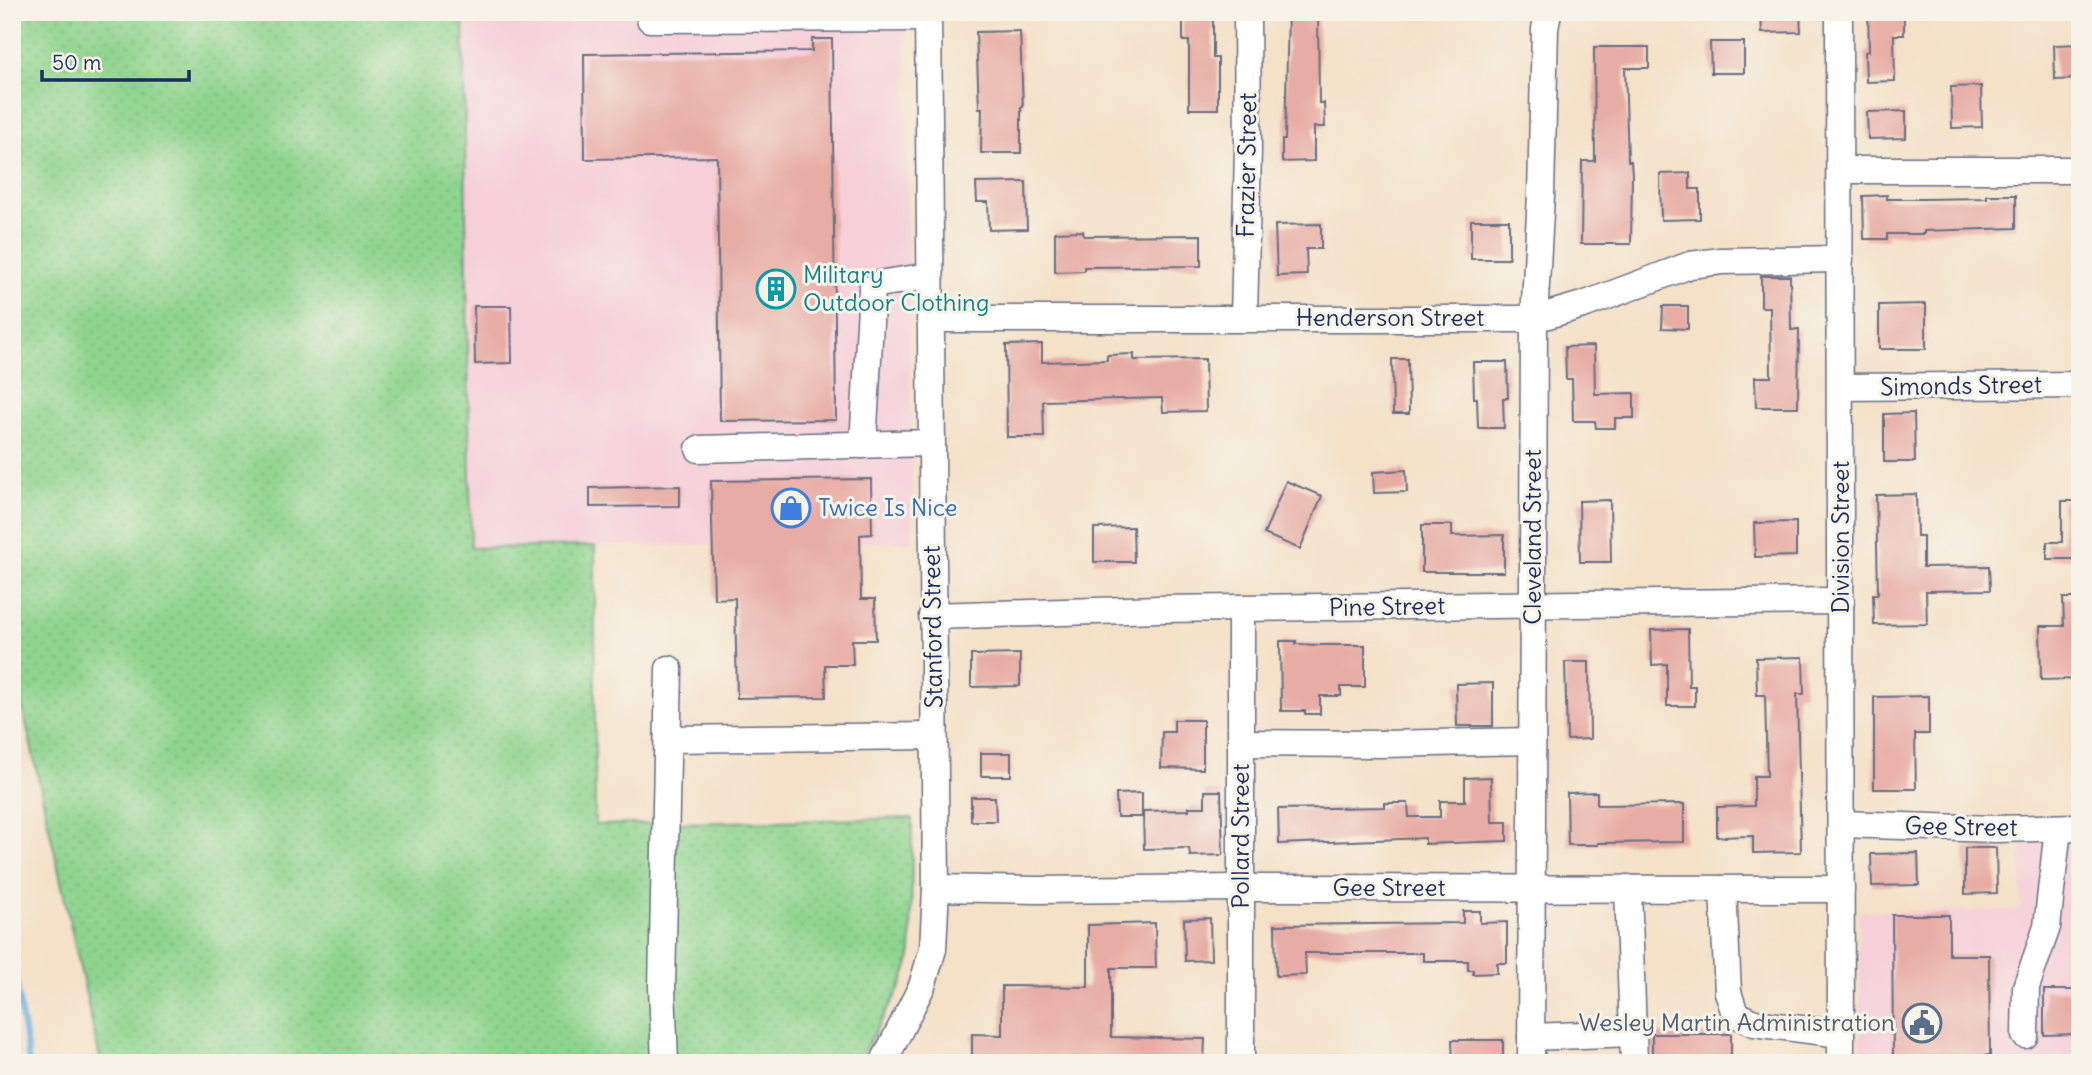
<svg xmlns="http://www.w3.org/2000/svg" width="2092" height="1075" font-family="Delius,sans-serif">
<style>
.built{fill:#f6cfd9}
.green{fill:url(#green-dots);stroke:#558276;stroke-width:2}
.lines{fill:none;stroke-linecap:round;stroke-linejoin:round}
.stream{stroke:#6db1e2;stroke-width:6}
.building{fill:#e7aca4}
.minor-casing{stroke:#676d83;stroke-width:29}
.minor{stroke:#fff;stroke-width:26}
.labels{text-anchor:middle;stroke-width:6;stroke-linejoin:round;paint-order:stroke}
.street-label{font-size:24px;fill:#1b2f5e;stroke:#f7f3e8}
.culture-label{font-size:24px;fill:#0d838f;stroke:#f7f3e8;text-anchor:start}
.shop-label{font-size:24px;fill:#366cbe;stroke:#f7f3e8;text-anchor:start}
.service-label{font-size:24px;fill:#4e5e75;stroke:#f7f3e8;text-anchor:end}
</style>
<defs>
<pattern id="green-dots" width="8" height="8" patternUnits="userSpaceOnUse" patternTransform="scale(1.75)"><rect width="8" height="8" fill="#8fd48e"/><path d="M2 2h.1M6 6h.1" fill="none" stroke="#7bb67d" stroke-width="1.8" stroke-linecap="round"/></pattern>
</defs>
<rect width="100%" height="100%" fill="#f7f3e8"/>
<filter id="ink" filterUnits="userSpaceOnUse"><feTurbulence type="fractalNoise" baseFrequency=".0143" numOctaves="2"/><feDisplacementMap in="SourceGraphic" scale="14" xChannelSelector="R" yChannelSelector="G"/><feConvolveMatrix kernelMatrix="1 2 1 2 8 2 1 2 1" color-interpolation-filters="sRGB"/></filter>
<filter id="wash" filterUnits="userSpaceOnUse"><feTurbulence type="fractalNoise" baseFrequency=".00686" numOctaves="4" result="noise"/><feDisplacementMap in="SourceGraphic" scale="28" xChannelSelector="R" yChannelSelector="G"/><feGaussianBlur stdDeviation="1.57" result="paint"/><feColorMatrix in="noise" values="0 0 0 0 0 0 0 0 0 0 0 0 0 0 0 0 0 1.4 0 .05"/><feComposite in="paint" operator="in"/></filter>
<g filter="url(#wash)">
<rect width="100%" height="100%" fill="#f4e1c8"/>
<g class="built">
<polygon points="463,12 905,12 913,542 471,548"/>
<polygon points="2080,839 2080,1063 1861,1063 1859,912 2021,910 2021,840"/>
</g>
<polygon class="green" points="12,12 463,12 471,548 595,546 595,825 912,818 911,957 901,986 857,1063 101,1063 12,659"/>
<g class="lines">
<polyline class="stream" points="12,955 29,1063"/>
</g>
<g id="blocks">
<g class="building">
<polygon points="1183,12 1213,12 1213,58 1218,58 1218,109 1189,109 1189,41 1183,41"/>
<polygon points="1288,12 1318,12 1319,103 1324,103 1325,127 1314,127 1314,161 1282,162 1282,140 1285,140"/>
<polygon points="1761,12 1800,12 1801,32 1762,33"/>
<polygon points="1868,12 1904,12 1904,35 1894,35 1895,81 1866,82 1865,52 1869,51"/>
<polygon points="1020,31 1023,107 1021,107 1021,153 981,153 982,108 979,108 976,32"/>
<polygon points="812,39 832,39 836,420 720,421 717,157 585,159 584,54 812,51"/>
<polygon points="1710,42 1744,42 1744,73 1711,73"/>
<polygon points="2080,44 2080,79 2055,80 2054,45"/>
<polygon points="1594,47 1649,47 1649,68 1625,68 1628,161 1631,161 1632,174 1631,244 1581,244 1582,161 1595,161"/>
<polygon points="1981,86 1982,127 1952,128 1951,87"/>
<polygon points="1906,111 1906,138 1868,139 1867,112"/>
<polygon points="1690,173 1690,189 1700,189 1700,219 1661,220 1660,174"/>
<polygon points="1026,182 1027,229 989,230 988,202 977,202 976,183"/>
<polygon points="1887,195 1887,199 1923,199 1987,198 1987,195 2016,195 2016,228 1924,231 1924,234 1887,234 1887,239 1864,239 1863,196"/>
<rect x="1471" y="220" width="38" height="39"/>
<polygon points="1321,224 1321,249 1306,249 1307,275 1277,276 1275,225"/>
<polygon points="1083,231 1084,236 1201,235 1201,266 1084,267 1084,271 1055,272 1055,232"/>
<polygon points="1761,276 1790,276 1791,330 1799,329 1798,407 1756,407 1755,377 1771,377 1770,307 1761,307"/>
<polygon points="1926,304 1926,349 1879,349 1879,305"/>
<polygon points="474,306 511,306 512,363 475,364"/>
<polygon points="1663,306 1688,306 1688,329 1662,328"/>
<polygon points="1042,344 1042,362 1107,360 1107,355 1134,354 1134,360 1205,359 1206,411 1163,412 1162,398 1043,401 1044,437 1007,437 1006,345"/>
<polygon points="1594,346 1595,394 1634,393 1634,418 1615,418 1615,428 1596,428 1595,421 1573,421 1572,379 1566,379 1565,347"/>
<polygon points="1392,359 1408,359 1409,414 1393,414"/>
<polygon points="1473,362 1507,362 1508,398 1503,398 1504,428 1478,428 1477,398 1474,398"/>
<polygon points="1914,413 1915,462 1884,462 1884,414"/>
<polygon points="1406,470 1407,492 1374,493 1373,472"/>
<polygon points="871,479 872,534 860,535 861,599 875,599 876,640 852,640 853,665 825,665 826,697 737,698 735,598 714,599 711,481"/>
<polygon points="1286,481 1322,496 1300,549 1264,534"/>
<polygon points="680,486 680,506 590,507 590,488"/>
<polygon points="1916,494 1917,536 1923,536 1923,567 1989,566 1990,590 1926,591 1927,624 1874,625 1873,594 1878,594 1876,495"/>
<polygon points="1610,500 1611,562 1580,562 1579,501"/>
<polygon points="2062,501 2080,501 2080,559 2047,559 2047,542 2062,542"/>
<polygon points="1796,522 1796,556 1755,557 1754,523"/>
<polygon points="1422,525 1452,525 1452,536 1504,535 1504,572 1422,572"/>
<polygon points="1133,527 1134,562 1094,562 1094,528"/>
<polygon points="2063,598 2080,598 2080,639 2077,639 2077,679 2041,680 2040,626 2064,626"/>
<polygon points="1688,629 1689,686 1695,686 1695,706 1667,706 1667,664 1652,665 1651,630"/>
<polygon points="1280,641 1296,641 1296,644 1319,645 1365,645 1365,687 1341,687 1341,696 1320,696 1320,714 1305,714 1305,711 1281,711"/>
<polygon points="1020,654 1020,686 971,687 971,655"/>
<polygon points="1803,657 1804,694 1797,694 1801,852 1753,853 1753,836 1717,837 1717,807 1754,806 1754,776 1767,776 1765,695 1757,695 1756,658"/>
<polygon points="1565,662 1589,662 1590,739 1567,740"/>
<polygon points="1493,683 1493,726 1457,726 1456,684"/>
<polygon points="1929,696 1929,734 1915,734 1916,789 1874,789 1874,697"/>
<polygon points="1174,720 1203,720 1203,769 1161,768 1162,732 1174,732"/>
<rect x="981" y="753" width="30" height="23"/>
<polygon points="1491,777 1492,822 1507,822 1507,841 1425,844 1425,838 1279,844 1278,809 1385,807 1385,803 1408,803 1409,817 1440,817 1440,801 1465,801 1465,778"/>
<polygon points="1205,791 1221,791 1223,855 1190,856 1189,848 1144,849 1143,811 1189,810 1189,807 1205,807"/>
<polygon points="1597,792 1597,805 1684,804 1684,842 1598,843 1598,845 1568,845 1567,793"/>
<polygon points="1142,793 1142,817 1117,817 1116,794"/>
<polygon points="971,797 995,797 996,821 971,821"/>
<polygon points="1965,848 1996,848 1997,893 1965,894"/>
<polygon points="1918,853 1919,885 1872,886 1871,854"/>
<polygon points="1463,911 1480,911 1480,923 1507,922 1507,963 1497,963 1497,973 1473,974 1473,970 1468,970 1468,961 1423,961 1423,953 1305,953 1306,975 1276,976 1275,925 1463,923"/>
<polygon points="1892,915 1949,915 1949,955 1989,955 1990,1055 1950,1056 1950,1063 1893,1063"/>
<polygon points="1210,918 1211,960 1185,961 1184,919"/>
<polygon points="1155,923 1156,968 1111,968 1111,1037 1205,1039 1204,1063 972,1063 972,1034 1002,1035 1002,986 1088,987 1088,925"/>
<polygon points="2044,990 2080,990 2080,1034 2044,1035"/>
<rect x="1652" y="1034" width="79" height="29"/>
<polygon points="1452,1040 1503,1040 1503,1063 1453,1063"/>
</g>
</g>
</g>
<g filter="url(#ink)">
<use href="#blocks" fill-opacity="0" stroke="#676d83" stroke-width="2"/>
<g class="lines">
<defs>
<g id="minor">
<polyline points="1839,12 1841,1063"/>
<polyline points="650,19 928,18"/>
<polyline points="1840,170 2080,170"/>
<polyline points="1244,318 1248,149 1247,12"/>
<polyline points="930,319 1534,319 1586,304 1690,265 1721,261 1840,259"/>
<polyline points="1841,387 2080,385"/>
<polyline points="863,445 872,289 878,284 930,276"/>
<polyline points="699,449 931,443"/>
<polyline points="932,616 1159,609 1841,601"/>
<polyline points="668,739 934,736"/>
<polyline points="1241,743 1381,744 1532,741"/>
<polyline points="1841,824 1994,829 2080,827"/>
<polyline points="936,888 1036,890 1241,888 1841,889"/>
<polyline points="1628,888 1634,1063"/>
<polyline points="1723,889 1728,992 1735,1014 1754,1023 1841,1034"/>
<polyline points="2025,1035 2026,987 2047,927 2058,828"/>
<polyline points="1531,1037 1633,1033"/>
<polyline points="665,1063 662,987 669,669"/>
<polyline points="883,1063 922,986 933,949 936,888 928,12"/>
<polyline points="1241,1063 1241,609"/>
<polyline points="1531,1063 1534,319 1541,195 1545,29 1548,12"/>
</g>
</defs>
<use href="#minor" class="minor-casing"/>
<use href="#minor" class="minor"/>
</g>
</g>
<defs>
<symbol id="building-ring" viewBox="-11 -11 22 22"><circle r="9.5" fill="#f7f3e8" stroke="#0f9aa8" stroke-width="1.5"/><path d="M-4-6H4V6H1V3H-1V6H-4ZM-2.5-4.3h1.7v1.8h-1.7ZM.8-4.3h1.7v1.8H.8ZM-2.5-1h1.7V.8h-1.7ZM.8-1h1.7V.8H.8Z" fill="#0f9aa8"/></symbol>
<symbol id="shop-ring" viewBox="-11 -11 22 22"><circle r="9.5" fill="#f7f3e8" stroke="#3f7fe0" stroke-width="1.5"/><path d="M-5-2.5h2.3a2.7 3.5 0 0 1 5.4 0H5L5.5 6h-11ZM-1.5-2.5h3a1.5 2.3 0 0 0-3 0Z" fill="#3f7fe0"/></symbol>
<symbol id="civic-ring" viewBox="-11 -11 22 22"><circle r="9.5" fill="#f7f3e8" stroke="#5c6f8a" stroke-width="1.5"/><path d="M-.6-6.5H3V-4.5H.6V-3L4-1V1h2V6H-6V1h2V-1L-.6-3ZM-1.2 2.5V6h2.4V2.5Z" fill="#5c6f8a"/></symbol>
</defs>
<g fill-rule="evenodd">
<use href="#building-ring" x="754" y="267" width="44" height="44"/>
<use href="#shop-ring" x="769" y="486" width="44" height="44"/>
<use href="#civic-ring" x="1900" y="1001" width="44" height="44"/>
</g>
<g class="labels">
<g class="street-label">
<text transform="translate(1247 165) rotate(-89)" y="8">Frazier Street</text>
<text x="1390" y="326">Henderson Street</text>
<text transform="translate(1961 386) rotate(-1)" y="8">Simonds Street</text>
<text transform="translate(1533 537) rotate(-90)" y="8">Cleveland Street</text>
<text transform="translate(1841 537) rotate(-90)" y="8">Division Street</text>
<text transform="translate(1387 607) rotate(-1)" y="8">Pine Street</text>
<text transform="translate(933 627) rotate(-91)" y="8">Stanford Street</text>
<text transform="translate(1961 827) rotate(1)" y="8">Gee Street</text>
<text transform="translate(1241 836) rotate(-90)" y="8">Pollard Street</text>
<text x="1389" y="896">Gee Street</text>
</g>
<g class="culture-label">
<text x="803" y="283">Military<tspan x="803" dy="28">Outdoor Clothing</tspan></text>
</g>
<g class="shop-label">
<text x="818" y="516">Twice Is Nice</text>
</g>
<g class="service-label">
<text x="1895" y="1031">Wesley Martin Administration</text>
</g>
</g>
<rect width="2092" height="1075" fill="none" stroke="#f7f3e8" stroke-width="42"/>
<path d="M42 70v10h147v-10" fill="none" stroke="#1b2f5e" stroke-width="3.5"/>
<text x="52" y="70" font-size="21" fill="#1b2f5e" stroke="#f7f3e8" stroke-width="5" paint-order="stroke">50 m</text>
</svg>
